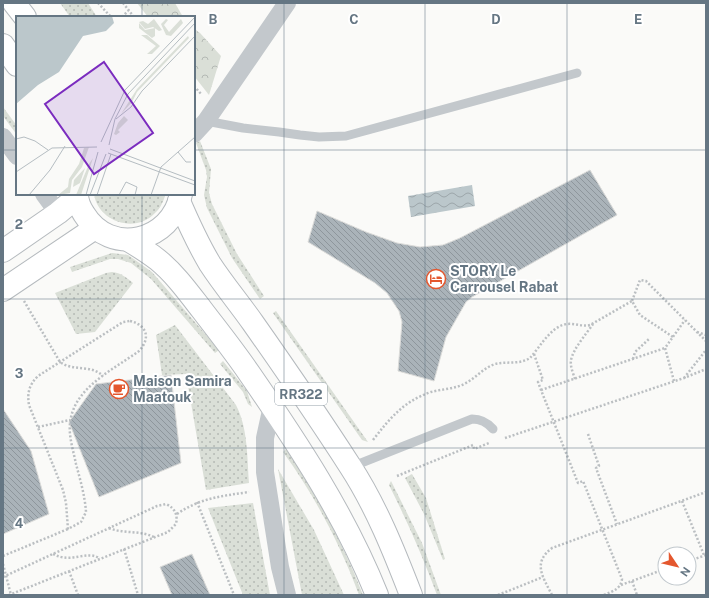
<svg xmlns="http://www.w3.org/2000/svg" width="709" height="598" font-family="'Public Sans',sans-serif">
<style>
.grass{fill:url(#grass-dots)}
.park{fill:url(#park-crowns)}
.water{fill:url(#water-waves)}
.building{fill:url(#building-back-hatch);stroke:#dcdcda}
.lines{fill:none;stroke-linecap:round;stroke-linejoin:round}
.primary-casing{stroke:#b5babe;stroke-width:24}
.path{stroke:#bbbfc2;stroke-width:2.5;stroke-dasharray:2 2;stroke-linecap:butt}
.service{stroke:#c3c8cc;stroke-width:9}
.minor{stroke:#c3c8cc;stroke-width:18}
.primary{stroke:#fff;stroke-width:22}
.grid{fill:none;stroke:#657683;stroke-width:1;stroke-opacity:0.55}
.labels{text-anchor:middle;stroke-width:4;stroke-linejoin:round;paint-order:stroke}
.shield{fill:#fff;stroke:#939fa8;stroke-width:1}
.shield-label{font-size:13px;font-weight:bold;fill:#657683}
.poi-label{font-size:14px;font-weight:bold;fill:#657683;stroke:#fff;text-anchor:start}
.inset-road{fill:none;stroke:#b5bdc2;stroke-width:1}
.view{fill:#7b2cbf;fill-opacity:0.15;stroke:#7b2cbf;stroke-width:2}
.inset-edge{fill:none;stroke:#657683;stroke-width:2}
.grid-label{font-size:13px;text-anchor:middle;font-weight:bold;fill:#657683;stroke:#fff;stroke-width:4;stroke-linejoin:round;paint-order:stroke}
</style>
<defs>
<pattern id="grass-dots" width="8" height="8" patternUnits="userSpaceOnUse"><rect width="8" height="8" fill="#dadfd7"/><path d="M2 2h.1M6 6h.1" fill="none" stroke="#b4b9b4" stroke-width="1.8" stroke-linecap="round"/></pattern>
<pattern id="park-crowns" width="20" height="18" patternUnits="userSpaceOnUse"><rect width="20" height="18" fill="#dadfd7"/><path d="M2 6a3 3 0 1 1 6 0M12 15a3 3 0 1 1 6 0" fill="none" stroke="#b4b9b4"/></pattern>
<pattern id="water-waves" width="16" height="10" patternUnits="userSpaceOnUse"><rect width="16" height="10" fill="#bbc7cb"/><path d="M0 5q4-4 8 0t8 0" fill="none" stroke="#9ca6aa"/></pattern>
<pattern id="building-back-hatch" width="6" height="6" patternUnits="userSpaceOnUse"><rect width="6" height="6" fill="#aab3b9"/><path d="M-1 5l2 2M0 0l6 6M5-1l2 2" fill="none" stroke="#8e969c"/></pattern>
</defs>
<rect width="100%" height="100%" fill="#fafaf8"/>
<g class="grass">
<polygon points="60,3 88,3 97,17 70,17"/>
<polygon points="3,107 17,126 17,135 3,116"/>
<polygon points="200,141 211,169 209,193 212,204 237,254 264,296 260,299 232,258 207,208 204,195 207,177 206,170 196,143"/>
<path d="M94,194H166C163,201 161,208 155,213C136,234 98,222 94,194Z"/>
<polygon points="112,253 128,255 152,272 219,350 215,353 151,279 131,263 118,259 110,259 72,272 70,267"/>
<path d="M112,272C121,273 126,277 133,283L95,332L76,334L55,293L106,273Z"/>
<polygon points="276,311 368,442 362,440 273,313"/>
<path d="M175,325L236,405C248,428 247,457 249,483L206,490L186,374L162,375L156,335Z"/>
<polygon points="223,361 247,391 252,407 248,404 243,392 220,364"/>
<path d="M286,449C317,495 343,543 363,595H359C340,544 315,496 283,452Z"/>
<polygon points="278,469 314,530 344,595 302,595"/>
<polygon points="412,474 426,498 445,559 443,560 424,514 405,478"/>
<path d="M391,481L422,543L441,595H437C423,557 407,521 389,485Z"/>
<polygon points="253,503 270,595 243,595 208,508"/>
</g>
<g class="park">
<polygon points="137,3 175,3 183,17 148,17"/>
<polygon points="194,29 200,33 221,56 209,95 194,76"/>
</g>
<polygon class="water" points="472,185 475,206 411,217 408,196"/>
<g class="building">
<polygon points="590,170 617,215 472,297 466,302 446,337 434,381 398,371 402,322 399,311 387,293 375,283 308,242 317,211 366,232 397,243 420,247 443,245 460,238"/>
<polygon points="171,375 181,463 99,497 69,422 96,384"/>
<polygon points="3,409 31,451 49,514 3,534"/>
<polygon points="192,554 210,595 172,595 160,567"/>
</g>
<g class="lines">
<defs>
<g id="primary">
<polyline points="14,3 25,17"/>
<polyline points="3,45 17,65"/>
<path d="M77,194C77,201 80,208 84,214C110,257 172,242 181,194"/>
<path d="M179,201C188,222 198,244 210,264C223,284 239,303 253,323C286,370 319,418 350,466C376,506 394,551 411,595"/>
<path d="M128,240C138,246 148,252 158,260C175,274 188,292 202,310C218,331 234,351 249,373C298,444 345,515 377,595"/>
<polyline points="3,251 58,213 77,197"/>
<polyline points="3,290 95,228"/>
</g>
</defs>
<use href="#primary" class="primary-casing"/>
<g class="path">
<polyline points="98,3 111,17"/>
<polyline points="123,3 134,17"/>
<polyline points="122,17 128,11"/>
<polyline points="194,86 202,95"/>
<path d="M24,301L60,362C74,372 91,364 103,376"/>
<polyline points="632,301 640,280 646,281 706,341"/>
<path d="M130,321C147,325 151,338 139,351C110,372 66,391 70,434C71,444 74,454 76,464C80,479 85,496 86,512L81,522L68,529L66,503L63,490L29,405C27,393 29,385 38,376L123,322Z"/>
<polyline points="697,332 706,335"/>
<path d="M534,354L543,380L538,382L541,390L578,483L583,481L622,579C621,589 613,591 604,595"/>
<polyline points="633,359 635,352 649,339"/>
<polyline points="684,378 706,350"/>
<path d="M575,379C573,373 570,366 571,360C573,349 587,333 593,324"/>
<polyline points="674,381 665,348 685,320"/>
<polyline points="541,390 665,348"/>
<polyline points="38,427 70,420"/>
<polyline points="588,434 599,466 596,468 617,524"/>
<polyline points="505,438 684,378 706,369"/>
<path d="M373,440C390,418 404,401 431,392C442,389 454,389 464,384C475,379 483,368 495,364C507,361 519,365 530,358C540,347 551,326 567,324C575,323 582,327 590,325L632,301L640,315L673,337"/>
<polyline points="397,476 473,445 474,449 489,443"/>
<polyline points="682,501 704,555"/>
<polyline points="197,502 234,595"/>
<path d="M177,514C200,498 222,496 249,492"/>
<path d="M109,528C123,534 139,530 154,537"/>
<polyline points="124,549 138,595"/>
<path d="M53,554C72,564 86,550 99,558"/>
<polyline points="3,556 68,529"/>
<polyline points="689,561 706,555"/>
<polyline points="3,564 11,595"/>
<polyline points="69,571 78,595"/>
<path d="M3,577L157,506L166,504C175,508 178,515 176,524L168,532L9,595"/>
<polyline points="632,581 637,595"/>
<polyline points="621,585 665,569"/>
<polyline points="498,595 543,577"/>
<path d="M552,595C543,577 532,563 552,548L706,492"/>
</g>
<g class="service">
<polyline points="206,121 243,128 279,132 300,135 319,137 346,136 577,73"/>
<path d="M351,467L472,419C481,419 487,422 493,429"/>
</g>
<g class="minor">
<polyline points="194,134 206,121 287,3"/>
<polyline points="3,137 17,156"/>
<polyline points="44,194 58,213"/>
<polyline points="272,406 265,438 265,472 280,567 287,595"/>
</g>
<use href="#primary" class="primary"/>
</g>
<path class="grid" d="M142,3V17M284,3V595M425,3V595M567,3V595M3,150H17M194,150H706M142,194V595M3,299H706M3,448H706"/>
<defs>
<symbol id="hotel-ring" viewBox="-11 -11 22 22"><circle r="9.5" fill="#fff" stroke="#e4572e" stroke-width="1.5"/><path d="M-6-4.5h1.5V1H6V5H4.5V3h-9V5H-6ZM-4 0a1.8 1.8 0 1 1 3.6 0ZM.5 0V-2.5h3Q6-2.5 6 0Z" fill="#e4572e"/></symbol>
<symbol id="cafe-ring" viewBox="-11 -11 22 22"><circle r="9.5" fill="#fff" stroke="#e4572e" stroke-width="1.5"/><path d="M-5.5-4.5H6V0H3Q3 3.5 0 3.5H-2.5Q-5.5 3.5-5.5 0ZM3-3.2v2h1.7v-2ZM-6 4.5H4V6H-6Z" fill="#e4572e"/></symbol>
</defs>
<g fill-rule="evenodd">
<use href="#hotel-ring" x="425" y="268" width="22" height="22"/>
<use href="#cafe-ring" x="108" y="378" width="22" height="22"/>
</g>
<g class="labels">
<rect class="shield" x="275" y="383" width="52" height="22" rx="3"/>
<g class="shield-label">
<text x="301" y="399">RR322</text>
</g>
<g class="poi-label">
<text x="450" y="276">STORY Le<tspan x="450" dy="16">Carrousel Rabat</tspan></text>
<text x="133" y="386">Maison Samira<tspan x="133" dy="16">Maatouk</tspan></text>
</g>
</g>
<g transform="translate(16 16)">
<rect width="179" height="179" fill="#fafaf8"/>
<path d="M138,3L146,14L143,15L137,11L129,13L123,6L127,5L132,8ZM150,3L152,4L148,9L153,16L165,3L167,7L155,20L150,19L145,8ZM123,7L129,14L139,12V20L136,22L123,12ZM125,19H131L144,30L136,38H131L140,30ZM172,20L173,22L121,76L116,86L105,98L121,73ZM108,100L112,104L102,114L104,116L100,119L98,118L102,107ZM77,142L65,179H60L73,148ZM69,152L64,167L57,171L58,164Z" fill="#dadfd7"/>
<path d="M73,131L66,151L56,164L54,177L42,179L52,171L53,163L63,148L68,132Z" fill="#dadfd7"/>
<path d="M0,0H96L98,7L90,15L67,20L43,56L22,69L0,88Z" fill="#bbc7cb"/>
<path class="inset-road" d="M100,103L115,91L126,75L179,20M0,123L8,121L19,125L32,134M85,126L109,74L179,1M93,129L99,103L112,78L179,7M94,133L179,165M162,136L170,146H175M92,137L179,169M0,156L36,132L81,131M13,179L34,154L49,130M70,179L82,136M74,179L90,138M81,179L95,138M103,179L110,166L121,171L119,179M135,179L145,151L179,121"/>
<path class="view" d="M88,46L137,117L78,158L29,88Z"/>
<rect width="179" height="179" class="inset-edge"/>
</g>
<g class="grid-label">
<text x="213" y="24">B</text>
<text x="354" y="24">C</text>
<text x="496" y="24">D</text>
<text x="638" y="24">E</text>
<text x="19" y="229">2</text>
<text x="19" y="378">3</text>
<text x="19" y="528">4</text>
</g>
<rect width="709" height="598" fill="none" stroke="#657683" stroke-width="8"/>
<g transform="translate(677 566) rotate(125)"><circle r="19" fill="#ffffff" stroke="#c1c8cd"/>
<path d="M0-3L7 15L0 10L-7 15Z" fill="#e4572e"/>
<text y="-6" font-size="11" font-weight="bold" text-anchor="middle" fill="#657683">N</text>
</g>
</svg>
